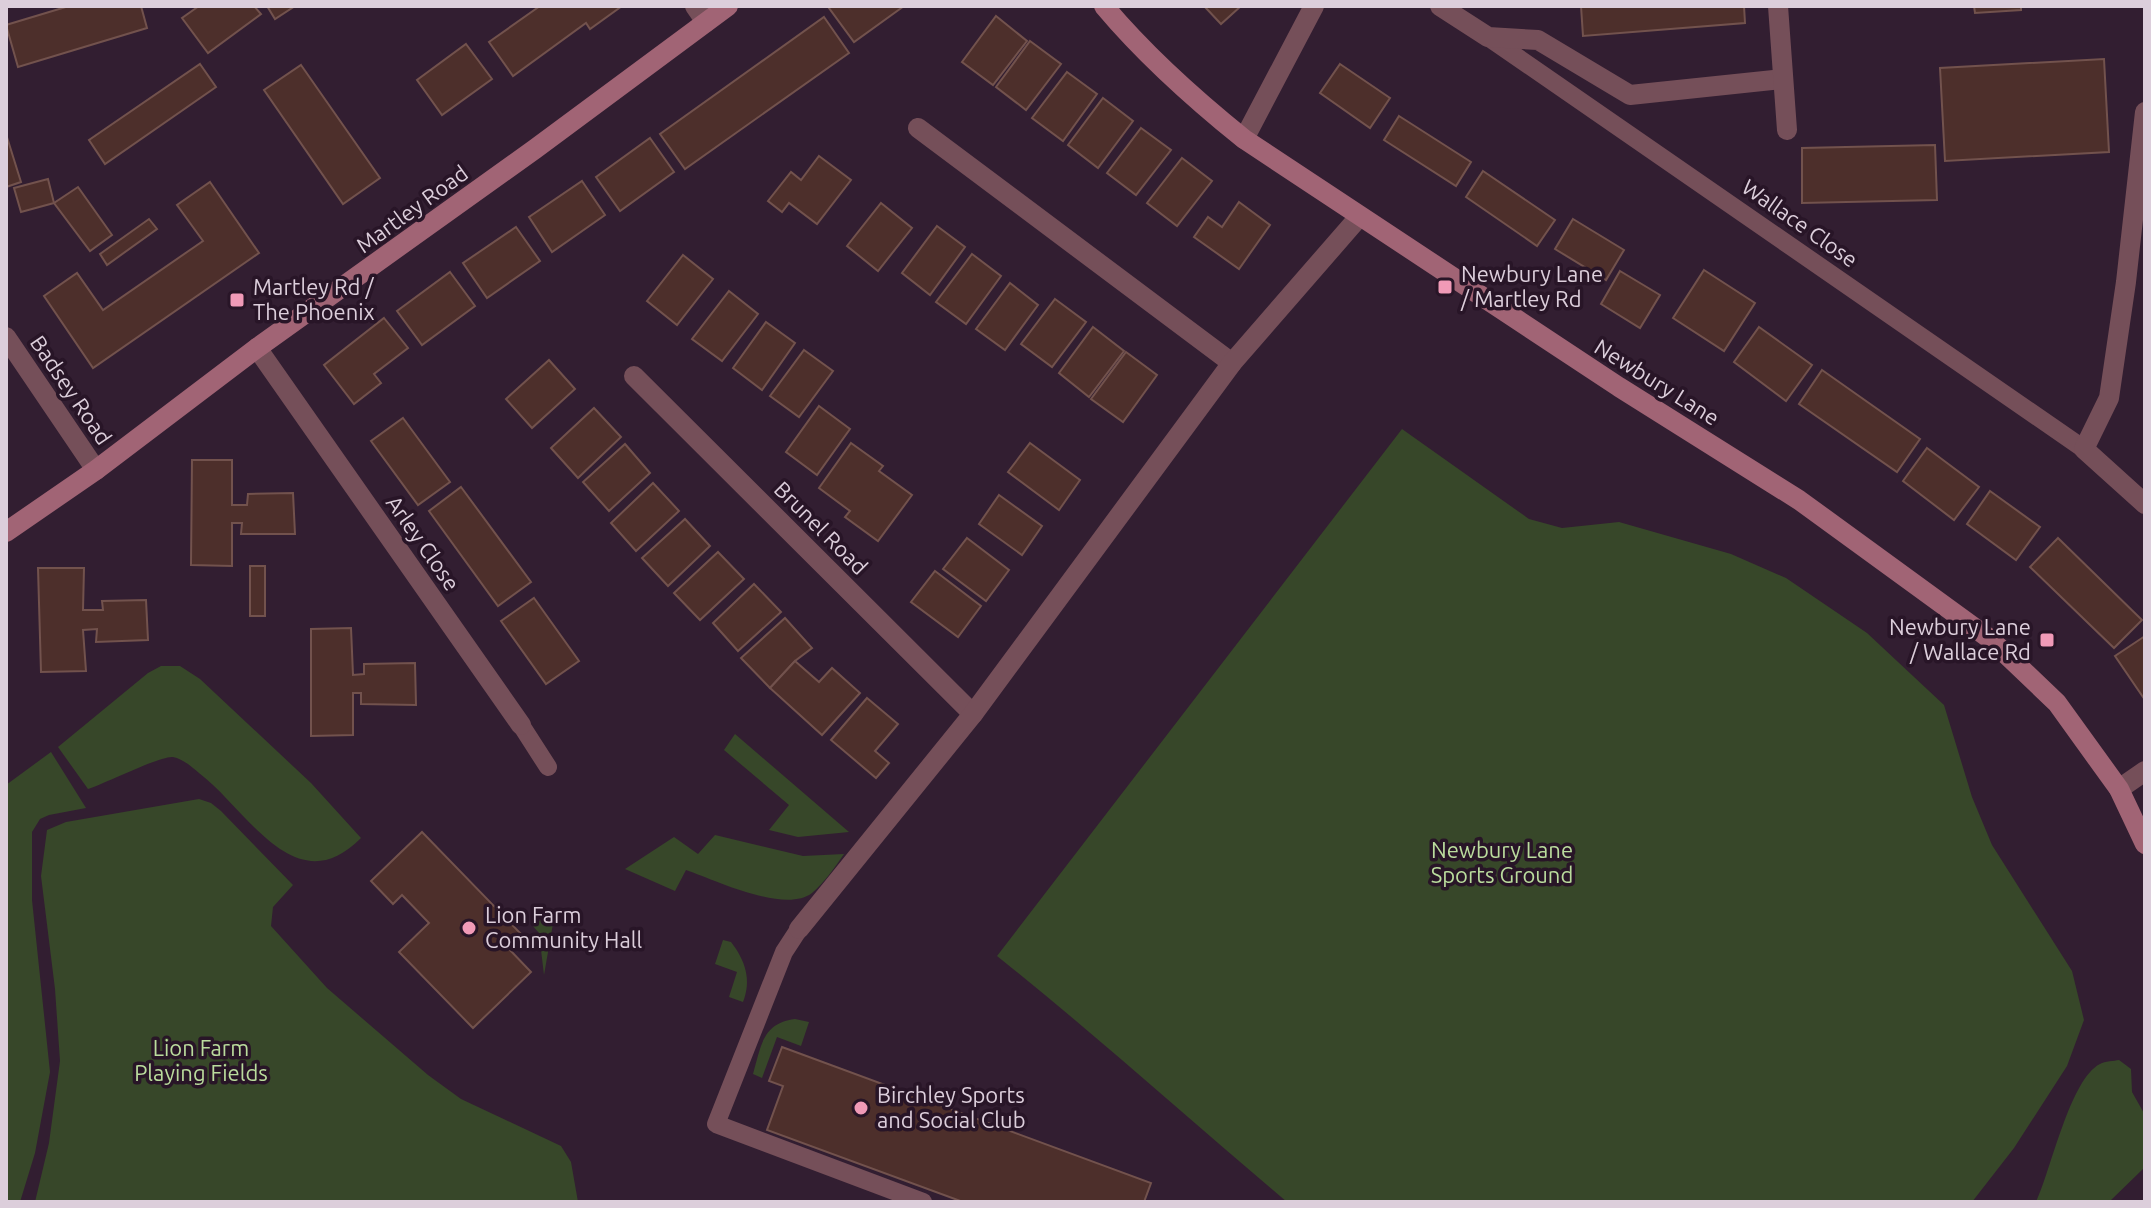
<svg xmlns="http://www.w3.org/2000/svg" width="2151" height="1208" font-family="Ubuntu,sans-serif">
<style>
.green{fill:#374729}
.building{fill:#4d2f2b;stroke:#72524d;stroke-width:2}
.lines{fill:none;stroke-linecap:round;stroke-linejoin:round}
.lane{stroke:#754f59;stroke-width:18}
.street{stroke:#754f59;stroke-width:20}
.secondary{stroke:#a16475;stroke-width:20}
.poi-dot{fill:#f09ab7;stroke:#281527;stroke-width:3}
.labels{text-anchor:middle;stroke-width:7;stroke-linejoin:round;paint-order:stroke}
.street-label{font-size:22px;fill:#dccedb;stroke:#281527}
.poi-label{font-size:22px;fill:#dccedb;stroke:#281527;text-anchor:start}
.park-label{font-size:22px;fill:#badc9d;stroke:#281527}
</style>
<rect width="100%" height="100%" fill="#321e31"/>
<g class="green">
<path d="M1402,429L1529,519L1562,528L1619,522L1731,554L1786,578L1867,633L1944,705L1972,797L1992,845L2072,971L2084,1020L2067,1066L2014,1148L1972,1202H1287C1190,1120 1096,1035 997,956Z"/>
<path d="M161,666H180L200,679L311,783L361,838C295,905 247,809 199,773C192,767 183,759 173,757C162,755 104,784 88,789L58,747L148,673Z"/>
<polygon points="735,734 849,832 798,837 769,830 789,805 724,750"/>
<polygon points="51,752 86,808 49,815 40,819 32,832 32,900 50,1072 35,1153 20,1202 6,1202 6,785"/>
<polygon points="199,799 211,803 221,811 293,885 273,907 271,926 327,988 428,1075 461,1099 561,1146 571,1162 578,1202 35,1202 49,1143 60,1061 55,989 41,876 47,830 66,822"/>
<path d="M715,835L803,856L844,854C835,867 824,883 812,893C785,914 715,880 686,870L675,891L625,869L674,837L698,854Z"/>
<polygon points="555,912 544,975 539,933 532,925"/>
<path d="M723,940L731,942C745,960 752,980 743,1002L729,997L737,972L715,964Z"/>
<path d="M795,1019L809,1022L801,1046L777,1037L762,1078L753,1074C761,1047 762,1023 795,1019Z"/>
<path d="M2119,1060L2131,1069L2132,1092L2145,1115V1167L2109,1202H2036C2051,1170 2070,1079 2100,1064C2105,1061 2114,1061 2119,1060Z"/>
</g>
<g class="building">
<polygon points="69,6 141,6 147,28 18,67 6,25"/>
<polygon points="199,6 254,6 261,14 208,53 182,18"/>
<polygon points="267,6 295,6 275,19"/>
<polygon points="540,6 622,6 590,29 586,23 513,76 489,42"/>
<polygon points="831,6 904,6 854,42 829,8"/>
<polygon points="1204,6 1241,6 1221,24"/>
<polygon points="1581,6 1744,6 1745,23 1583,36"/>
<polygon points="1974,6 2021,6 2021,10 1975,13"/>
<polygon points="996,16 1027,41 993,85 962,62"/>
<polygon points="824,17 849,53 685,169 660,134"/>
<polygon points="1030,41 1061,64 1026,110 996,87"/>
<polygon points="466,44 492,79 442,115 417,80"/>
<polygon points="2104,59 2109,152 1945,161 1940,68"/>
<polygon points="200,64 216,87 105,164 89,140"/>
<polygon points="1340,64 1390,98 1370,128 1320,93"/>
<polygon points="301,65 380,178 343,204 264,90"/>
<polygon points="1067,72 1097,94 1063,141 1032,118"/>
<polygon points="1103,98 1133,121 1098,168 1068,145"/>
<polygon points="1399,116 1471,162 1456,186 1384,140"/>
<polygon points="1141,128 1171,150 1136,195 1107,173"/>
<polygon points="6,134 21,182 6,187"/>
<polygon points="650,138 674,172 620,211 596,177"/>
<polygon points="1935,145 1937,200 1802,203 1802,148"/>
<polygon points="819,156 851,180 817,224 789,203 782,212 768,201 791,172 801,180"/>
<polygon points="1182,158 1212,181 1177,226 1147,203"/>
<polygon points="1483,171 1555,220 1537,246 1466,197"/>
<polygon points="48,179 54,203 21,212 14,188"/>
<polygon points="582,181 605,215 552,252 529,217"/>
<polygon points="210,182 259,253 93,368 44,296 77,273 103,310 203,241 177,205"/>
<polygon points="78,187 112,235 90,251 54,203"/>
<polygon points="1239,202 1270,225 1239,269 1194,237 1208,217 1222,227"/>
<polygon points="881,203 912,228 878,271 847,246"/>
<polygon points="149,219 157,229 107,265 100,254"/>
<polygon points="1573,219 1624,250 1606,280 1555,249"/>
<polygon points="937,226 965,247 930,295 902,273"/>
<polygon points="516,227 540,261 487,298 463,263"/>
<polygon points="972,254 1001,276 966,324 936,302"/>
<polygon points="683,255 713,279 677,325 647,301"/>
<polygon points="1704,270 1755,303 1724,351 1673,318"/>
<polygon points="1620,271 1660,295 1640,328 1601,304"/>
<polygon points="450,272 475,306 422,345 397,311"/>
<polygon points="1010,283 1038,305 1005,350 976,329"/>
<polygon points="729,291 758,314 722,361 692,339"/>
<polygon points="1055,299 1086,322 1052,367 1021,344"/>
<polygon points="384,318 408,348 374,374 381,383 354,404 324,365"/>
<polygon points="766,322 795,343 762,390 733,368"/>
<polygon points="1093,327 1124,351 1089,397 1059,373"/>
<polygon points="1759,327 1812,365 1786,401 1734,362"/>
<polygon points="804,350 833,371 799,417 770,396"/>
<polygon points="1126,352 1157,375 1123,422 1091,399"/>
<polygon points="549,360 575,389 532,428 506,399"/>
<polygon points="1822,370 1920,439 1897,472 1799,404"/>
<polygon points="819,406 850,429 817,475 786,452"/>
<polygon points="594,408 621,437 578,478 551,448"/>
<polygon points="403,418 450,482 418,505 371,441"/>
<polygon points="851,443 883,466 879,471 912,495 878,541 845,517 850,511 819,488"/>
<polygon points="1030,443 1080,480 1059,510 1008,472"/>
<polygon points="625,444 650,473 609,511 583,482"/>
<polygon points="1927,448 1979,487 1954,520 1903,481"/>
<polygon points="192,460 232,460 232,505 247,505 248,494 293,493 295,534 241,534 242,523 232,523 232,566 191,565"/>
<polygon points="653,483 679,511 636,551 611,523"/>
<polygon points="461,487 531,582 498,606 429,511"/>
<polygon points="1990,491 2040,527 2016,560 1967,524"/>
<polygon points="999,495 1042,526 1022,555 979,524"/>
<polygon points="685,519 710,546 668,586 642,558"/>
<polygon points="967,538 1009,570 986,601 943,569"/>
<polygon points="2058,538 2142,620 2114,648 2030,567"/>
<polygon points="718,552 744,579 700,620 674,593"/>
<rect x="250" y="566" width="15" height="50"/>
<polygon points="38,568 84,568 83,610 103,610 102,601 146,600 148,640 96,642 97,629 83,630 86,671 41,672"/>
<polygon points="935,571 981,606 958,637 911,602"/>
<polygon points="754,584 781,612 738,651 713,623"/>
<polygon points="534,598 579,661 546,684 501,621"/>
<polygon points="785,618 812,648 795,661 770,688 741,658"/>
<polygon points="351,628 353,675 364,674 364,664 415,663 416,705 361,704 361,693 353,693 353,735 311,736 311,629"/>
<polygon points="2145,636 2145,700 2115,656"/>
<polygon points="795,661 819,682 832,668 860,693 822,735 770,688"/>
<polygon points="867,698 898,724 875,751 889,763 876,778 831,740"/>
<polygon points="422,832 521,934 507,947 531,972 473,1028 399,952 429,923 402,895 393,904 371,881"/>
<polygon points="782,1047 1151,1183 1144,1202 963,1202 767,1130 783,1086 769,1081"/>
</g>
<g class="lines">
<g class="lane">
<polyline points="1488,37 2084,449"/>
<polyline points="521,725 548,767"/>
<polyline points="799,929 784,952 716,1124 923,1202"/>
</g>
<g class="street">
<polyline points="695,6 706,22"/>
<polyline points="1440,6 1488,37 1538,40 1630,95 1783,79"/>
<polyline points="1778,6 1787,130"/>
<polyline points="2145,112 2126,282 2109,398 2084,449 2145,504"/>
<polyline points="918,128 1232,363"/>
<polyline points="1244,139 1314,6"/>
<polyline points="6,337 96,470"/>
<polyline points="257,348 521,725"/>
<polyline points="634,376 973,714"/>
<polyline points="2119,789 2145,771"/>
<polyline points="799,929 973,714 1232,363 1359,217"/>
</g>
<g class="secondary">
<path d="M1104,6C1146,56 1193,98 1244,139L1619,387L1799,500L1990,639L2057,703L2119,789L2145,844"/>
<polyline points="6,532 96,470 257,348 535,149 728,6"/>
</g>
</g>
<g class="poi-dot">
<rect x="1437" y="279" width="16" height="16" rx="4"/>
<rect x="229" y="292" width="16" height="16" rx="4"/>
<rect x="2039" y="632" width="16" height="16" rx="4"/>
<circle cx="469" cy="928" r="8"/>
<circle cx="861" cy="1108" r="8"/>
</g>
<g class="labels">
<g class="street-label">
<text transform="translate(412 209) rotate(-36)" y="8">Martley Road</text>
<text transform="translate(1800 223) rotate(35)" y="8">Wallace Close</text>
<text transform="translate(1657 382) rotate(32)" y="8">Newbury Lane</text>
<text transform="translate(71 390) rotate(56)" y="8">Badsey Road</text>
<text transform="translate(821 528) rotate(45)" y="8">Brunel Road</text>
<text transform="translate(423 543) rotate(55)" y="8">Arley Close</text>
</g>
<g class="poi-label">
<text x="1461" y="282">Newbury Lane<tspan x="1461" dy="25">/ Martley Rd</tspan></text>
<text x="253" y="295">Martley Rd /<tspan x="253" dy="25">The Phoenix</tspan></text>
<text x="2031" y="635" text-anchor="end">Newbury Lane<tspan x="2031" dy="25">/ Wallace Rd</tspan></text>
<text x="485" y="923">Lion Farm<tspan x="485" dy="25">Community Hall</tspan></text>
<text x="877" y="1103">Birchley Sports<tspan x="877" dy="25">and Social Club</tspan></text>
</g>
<g class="park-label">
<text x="1502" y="858">Newbury Lane<tspan x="1502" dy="25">Sports Ground</tspan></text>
<text x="201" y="1056">Lion Farm<tspan x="201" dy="25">Playing Fields</tspan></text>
</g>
</g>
<rect width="2151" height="1208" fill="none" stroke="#dccedb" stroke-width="16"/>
</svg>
